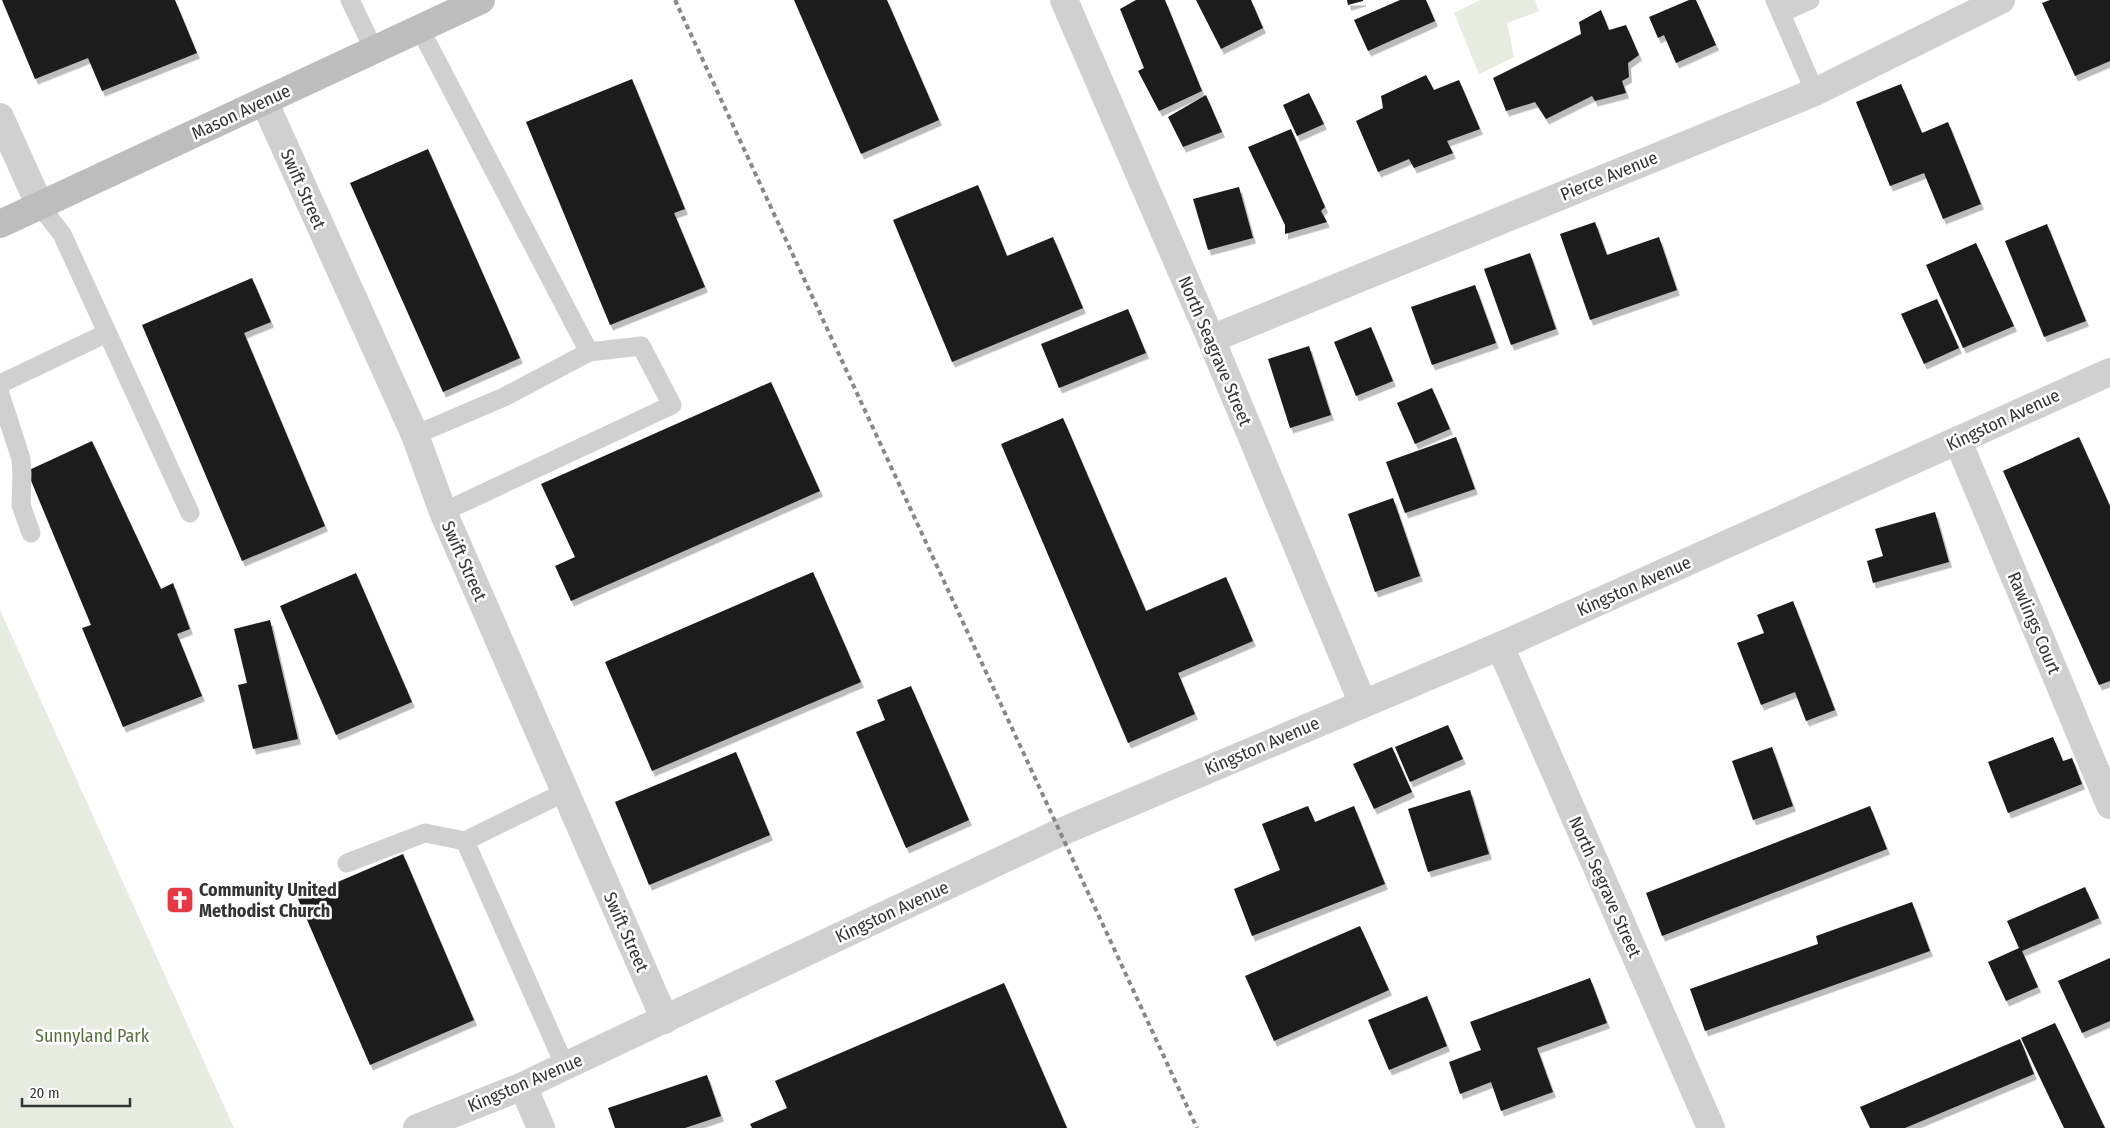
<svg xmlns="http://www.w3.org/2000/svg" width="2110" height="1128" font-family="'Fira Sans Condensed',sans-serif">
<style>
.park{fill:#e6ecdf}
.building{fill:#1a1a1a;filter:url(#shadow)}
.lines{fill:none;stroke-linecap:round;stroke-linejoin:round}
.lane{stroke:#d0d0d0;stroke-width:19}
.street{stroke:#d0d0d0;stroke-width:28}
.secondary{stroke:#bdbdbd;stroke-width:28}
.rail{stroke:#888;stroke-width:4;stroke-dasharray:5 4;stroke-linecap:butt}
.labels{text-anchor:middle;stroke-width:5;stroke-linejoin:round;paint-order:stroke}
.street-label{font-size:18px;fill:#333;stroke:#fff}
.poi-label{font-size:18px;font-weight:bold;fill:#333;stroke:#fff;text-anchor:start}
.park-label{font-size:18px;fill:#56703f;stroke:#fff}
</style>
<defs>
<filter id="shadow"><feDropShadow dx="3" dy="5.5" stdDeviation="0" flood-color="#0004"/></filter>
</defs>
<rect width="100%" height="100%" fill="#fff"/>
<g class="park">
<polygon points="1480,0 1535,0 1539,11 1507,23 1514,57 1479,74 1454,13"/>
<polygon points="0,610 234,1128 0,1128"/>
</g>
<g class="building">
<polygon points="2,0 175,0 197,53 102,91 88,58 35,79"/>
<polygon points="794,0 887,0 939,120 861,154"/>
<polygon points="1136,0 1165,0 1202,91 1159,111 1138,71 1144,68 1120,9"/>
<polygon points="1196,0 1251,0 1263,28 1221,49"/>
<polygon points="1347,0 1363,0 1363,1 1348,5"/>
<polygon points="1400,0 1426,0 1435,21 1368,51 1354,20"/>
<polygon points="1689,0 1696,0 1716,45 1676,63 1664,35 1658,38 1649,17"/>
<polygon points="2050,0 2110,0 2110,61 2075,76 2042,3"/>
<polygon points="1601,10 1609,30 1626,25 1639,55 1628,63 1629,77 1622,81 1626,93 1595,101 1592,96 1546,119 1535,102 1506,111 1493,78 1581,34 1579,22"/>
<polygon points="1426,75 1434,90 1459,80 1480,129 1447,141 1453,153 1414,168 1409,159 1378,172 1356,121 1383,108 1381,96"/>
<polygon points="632,79 685,209 674,213 705,287 610,325 526,122"/>
<polygon points="1901,84 1922,133 1948,122 1981,204 1943,219 1924,173 1890,186 1856,102"/>
<polygon points="1309,93 1324,124 1297,136 1283,105"/>
<polygon points="1206,95 1222,132 1183,147 1168,117"/>
<polygon points="1291,129 1325,207 1321,211 1327,222 1285,234 1285,225 1248,147"/>
<polygon points="428,149 520,358 443,392 350,183"/>
<polygon points="978,185 1007,256 1053,237 1083,308 952,362 893,220"/>
<polygon points="1239,187 1253,238 1208,250 1193,199"/>
<polygon points="1595,222 1607,255 1659,237 1677,290 1590,320 1560,234"/>
<polygon points="2047,224 2086,321 2044,337 2005,241"/>
<polygon points="1976,243 2014,326 1963,348 1926,265"/>
<polygon points="1530,253 1556,329 1511,345 1484,269"/>
<polygon points="252,278 271,322 244,333 325,526 242,561 142,325"/>
<polygon points="1475,285 1496,343 1432,365 1411,307"/>
<polygon points="1937,299 1959,348 1924,364 1901,314"/>
<polygon points="1128,309 1146,353 1059,388 1041,344"/>
<polygon points="1371,327 1393,381 1356,396 1334,342"/>
<polygon points="1309,346 1331,415 1290,428 1268,359"/>
<polygon points="771,382 820,491 571,601 555,566 575,557 541,484"/>
<polygon points="1432,388 1450,429 1415,444 1397,403"/>
<polygon points="1063,418 1146,611 1226,577 1253,641 1178,673 1195,714 1128,743 1001,444"/>
<polygon points="1456,437 1475,489 1405,513 1386,462"/>
<polygon points="2079,437 2110,506 2110,681 2099,685 2003,471"/>
<polygon points="92,441 161,589 173,583 190,629 177,634 202,696 123,727 82,628 91,625 27,471"/>
<polygon points="1393,498 1420,576 1375,592 1348,514"/>
<polygon points="1935,512 1949,562 1873,583 1867,561 1883,556 1875,529"/>
<polygon points="813,572 861,682 652,771 605,662"/>
<polygon points="356,573 412,702 336,735 280,606"/>
<polygon points="1793,601 1835,710 1806,721 1795,692 1761,705 1737,643 1764,633 1757,615"/>
<polygon points="270,620 298,739 253,749 238,685 247,683 234,629"/>
<polygon points="911,686 969,820 906,848 856,732 885,720 877,700"/>
<polygon points="1448,725 1463,759 1410,782 1395,747"/>
<polygon points="2053,737 2063,761 2072,758 2082,784 2008,813 1988,762"/>
<polygon points="1392,747 1412,792 1374,809 1353,764"/>
<polygon points="1772,747 1793,806 1753,820 1732,761"/>
<polygon points="736,752 770,835 649,885 615,802"/>
<polygon points="1470,790 1489,854 1428,872 1408,809"/>
<polygon points="1308,806 1315,822 1354,806 1385,884 1252,936 1234,889 1280,870 1262,824"/>
<polygon points="1870,806 1887,849 1662,936 1646,893"/>
<polygon points="403,854 474,1020 370,1065 298,899"/>
<polygon points="2085,887 2099,918 2022,951 2038,987 2006,1001 1988,962 2019,948 2007,921"/>
<polygon points="1912,902 1930,951 1705,1031 1690,989 1818,944 1816,936"/>
<polygon points="1360,926 1389,990 1274,1041 1245,976"/>
<polygon points="2110,958 2110,1021 2082,1033 2058,981"/>
<polygon points="1590,978 1607,1023 1537,1048 1553,1092 1501,1111 1491,1082 1460,1094 1449,1062 1481,1050 1470,1022"/>
<polygon points="1004,983 1067,1128 752,1128 750,1124 787,1108 775,1081"/>
<polygon points="1427,996 1447,1046 1389,1070 1368,1020"/>
<polygon points="2055,1023 2105,1128 2064,1128 2021,1038"/>
<polygon points="2020,1039 2034,1074 1905,1128 1870,1128 1860,1107"/>
<polygon points="707,1075 721,1116 685,1128 615,1128 608,1108"/>
</g>
<g class="lines">
<g class="lane">
<polyline points="350,0 374,50"/>
<polyline points="1775,0 1815,92"/>
<polyline points="1781,13 1810,0"/>
<polyline points="40,206 62,234 190,513"/>
<polyline points="0,384 107,333"/>
<polyline points="0,394 21,459 22,474 21,505 31,533"/>
<polyline points="415,435 504,397 589,352 420,29"/>
<polyline points="443,512 672,405 641,346 589,352"/>
<polyline points="347,863 425,833 465,841"/>
<polyline points="565,1066 465,841 565,792"/>
</g>
<g class="street">
<polyline points="1064,0 1211,339 1363,704"/>
<polyline points="264,101 415,435 443,512 665,1020"/>
<polyline points="0,117 40,206"/>
<polyline points="1211,339 1815,92 2001,0"/>
<polyline points="1958,441 2110,805"/>
<polyline points="1500,646 1711,1128"/>
<polyline points="523,1086 541,1128"/>
<polyline points="417,1128 523,1086 565,1066 1061,832 1500,646 2110,372"/>
</g>
<polyline class="secondary" points="0,224 481,0"/>
<polyline class="rail" points="675,0 1197,1128"/>
</g>
<defs>
<symbol id="church-square" viewBox="-11 -11 22 22"><rect x="-9" y="-9" width="18" height="18" rx="4" fill="#e63946" stroke="#fff"/><path d="M-1.2-6h2.4v3.5h3.3v2.4h-3.3V6h-2.4V-.1h-3.3v-2.4h3.3Z" fill="#fff"/></symbol>
</defs>
<g fill-rule="evenodd">
<use href="#church-square" x="164" y="884" width="32" height="32"/>
</g>
<g class="labels">
<g class="street-label">
<text transform="translate(241 112) rotate(-25)" y="6">Mason Avenue</text>
<text transform="translate(1609 176) rotate(-22)" y="6">Pierce Avenue</text>
<text transform="translate(303 189) rotate(66)" y="6">Swift Street</text>
<text transform="translate(1215 351) rotate(67)" y="6">North Seagrave Street</text>
<text transform="translate(2003 420) rotate(-25)" y="6">Kingston Avenue</text>
<text transform="translate(464 561) rotate(66)" y="6">Swift Street</text>
<text transform="translate(1634 586) rotate(-24)" y="6">Kingston Avenue</text>
<text transform="translate(2034 623) rotate(67)" y="6">Rawlings Court</text>
<text transform="translate(1262 746) rotate(-23)" y="6">Kingston Avenue</text>
<text transform="translate(1605 887) rotate(66)" y="6">North Segrave Street</text>
<text transform="translate(892 912) rotate(-25)" y="6">Kingston Avenue</text>
<text transform="translate(626 932) rotate(66)" y="6">Swift Street</text>
<text transform="translate(525 1083) rotate(-23)" y="6">Kingston Avenue</text>
</g>
<g class="poi-label">
<text x="199" y="896">Community United<tspan x="199" dy="21">Methodist Church</tspan></text>
</g>
<g class="park-label">
<text x="92" y="1042">Sunnyland Park</text>
</g>
</g>
<path d="M22 1098v8h108v-8" fill="none" stroke="#333333" stroke-width="2.5"/>
<text x="30" y="1098" font-size="15" fill="#333333" stroke="#ffffff" stroke-width="4" paint-order="stroke">20 m</text>
</svg>
